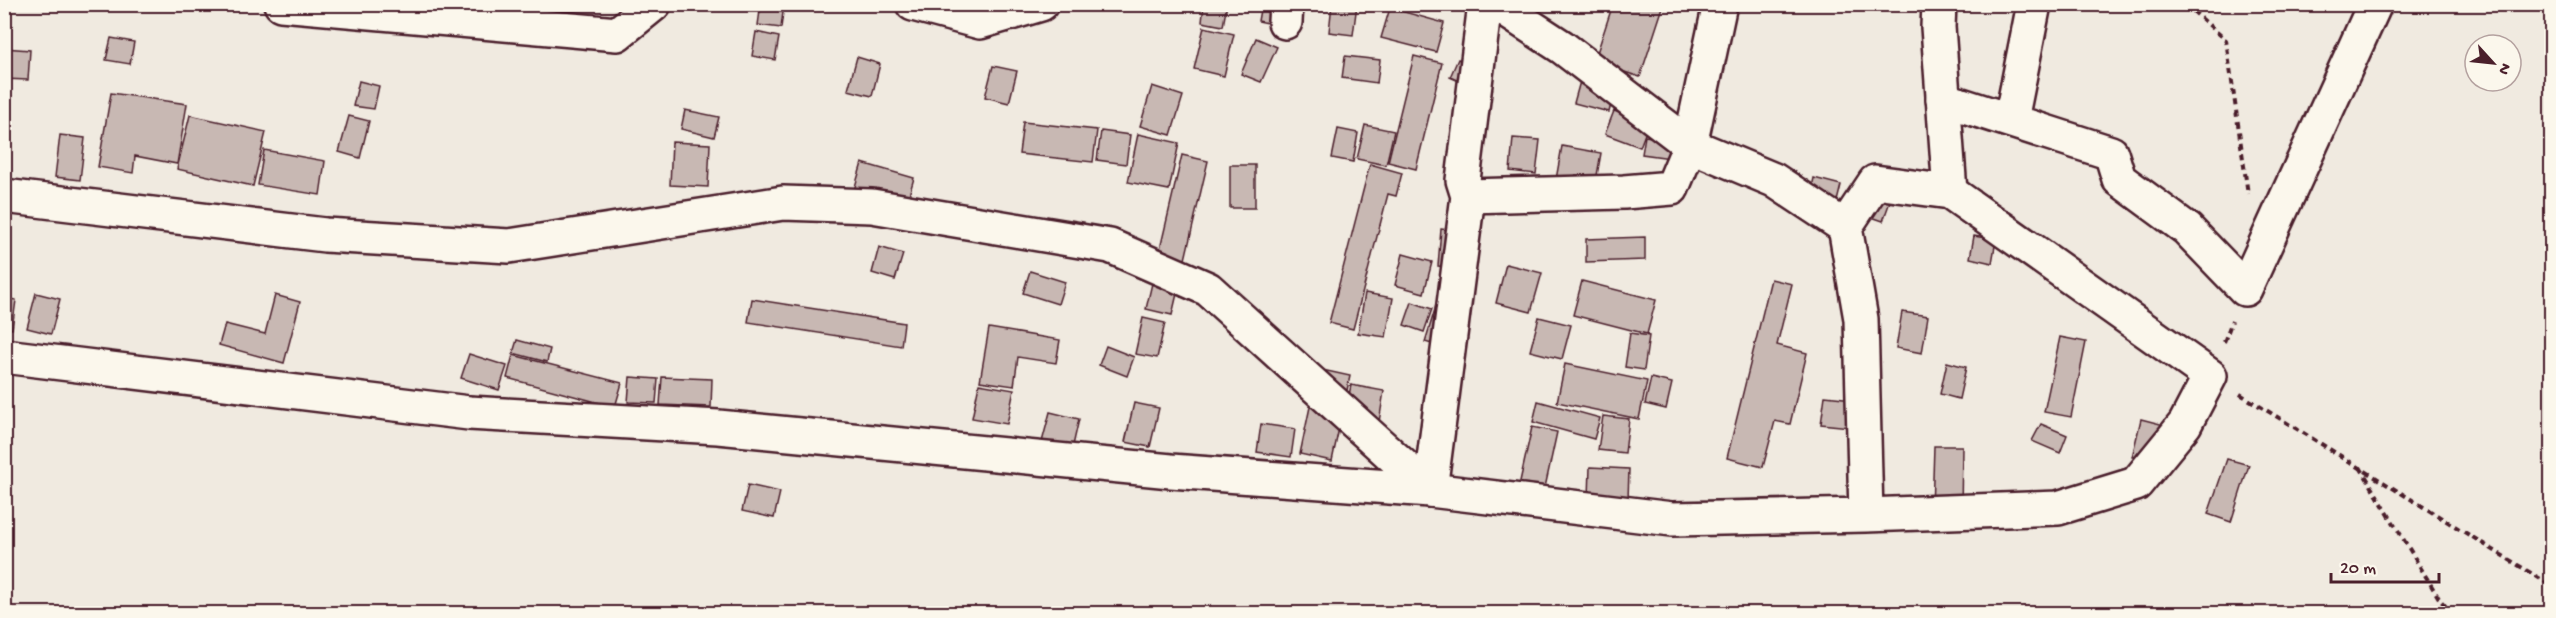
<svg xmlns="http://www.w3.org/2000/svg" width="2556" height="618" font-family="'Gochi Hand',sans-serif">
<style>
.building{fill:#c8b8b3;stroke:#4a1f2b;stroke-width:1.5}
.lines{fill:none;stroke-linecap:round;stroke-linejoin:round}
.street-casing{stroke:#4a1f2b;stroke-width:38}
.path{stroke:#4a1f2b;stroke-width:4;stroke-dasharray:6 4.5;stroke-linecap:butt}
.street{stroke:#fbf7ec;stroke-width:33}
</style>
<rect width="100%" height="100%" fill="#f0eae0"/>
<filter id="ink" filterUnits="userSpaceOnUse"><feTurbulence type="fractalNoise" baseFrequency=".0167" numOctaves="2"/><feDisplacementMap in="SourceGraphic" scale="12" xChannelSelector="R" yChannelSelector="G"/><feConvolveMatrix kernelMatrix="1 2 1 2 8 2 1 2 1" color-interpolation-filters="sRGB"/></filter>
<g filter="url(#ink)">
<g class="building">
<polygon points="761,4 784,4 781,28 758,25"/>
<polygon points="1204,4 1227,4 1223,26 1202,22"/>
<polygon points="1261,4 1271,4 1282,26 1258,21"/>
<polygon points="1332,4 1357,4 1353,35 1329,32"/>
<polygon points="1613,4 1664,4 1640,77 1594,62"/>
<polygon points="1390,8 1444,23 1436,52 1381,38"/>
<polygon points="1204,27 1234,34 1224,76 1194,69"/>
<polygon points="756,32 779,37 775,60 752,56"/>
<polygon points="111,38 134,42 130,64 106,60"/>
<polygon points="1256,38 1277,47 1261,82 1241,74"/>
<polygon points="4,48 30,50 28,80 4,79"/>
<polygon points="1345,56 1380,60 1377,83 1342,78"/>
<polygon points="1414,56 1442,63 1416,169 1388,162"/>
<polygon points="857,57 880,64 872,96 848,90"/>
<polygon points="1458,59 1485,72 1477,89 1450,77"/>
<polygon points="993,66 1017,71 1009,103 985,97"/>
<polygon points="1584,67 1618,77 1609,112 1574,103"/>
<polygon points="359,81 379,86 374,109 353,106"/>
<polygon points="1152,86 1183,96 1171,135 1140,126"/>
<polygon points="111,93 187,104 177,164 135,156 133,173 98,167"/>
<polygon points="685,110 719,117 714,137 681,129"/>
<polygon points="1614,111 1649,123 1640,147 1605,134"/>
<polygon points="190,115 266,132 253,186 177,169"/>
<polygon points="349,116 369,121 360,158 339,152"/>
<polygon points="1023,122 1097,130 1093,162 1019,154"/>
<polygon points="1365,125 1394,131 1386,165 1357,159"/>
<polygon points="1338,129 1358,133 1353,162 1332,158"/>
<polygon points="1101,131 1130,135 1126,164 1097,160"/>
<polygon points="1138,134 1179,143 1169,190 1128,182"/>
<polygon points="60,135 85,138 80,180 55,177"/>
<polygon points="1645,136 1681,142 1678,159 1642,154"/>
<polygon points="1513,138 1540,140 1536,174 1510,171"/>
<polygon points="672,142 710,144 708,187 670,185"/>
<polygon points="1562,146 1601,153 1594,192 1555,185"/>
<polygon points="264,150 325,161 320,195 258,185"/>
<polygon points="1182,155 1208,161 1172,315 1146,309"/>
<polygon points="862,163 914,178 904,212 852,197"/>
<polygon points="1370,164 1402,173 1396,196 1388,194 1353,329 1329,323"/>
<rect x="1230" y="165" width="25" height="43"/>
<polygon points="1814,178 1841,185 1831,226 1805,220"/>
<polygon points="1893,193 1883,221 1860,213"/>
<polygon points="1047,216 1084,222 1080,240 1045,234"/>
<polygon points="1441,229 1463,232 1460,268 1438,266"/>
<polygon points="1974,236 1996,240 1992,263 1970,258"/>
<polygon points="1645,237 1645,260 1586,262 1586,239"/>
<polygon points="879,247 903,254 895,280 872,273"/>
<polygon points="1403,254 1432,262 1424,293 1395,285"/>
<polygon points="1506,264 1542,273 1531,312 1496,303"/>
<polygon points="1030,271 1065,282 1058,304 1023,293"/>
<polygon points="1771,279 1792,284 1777,345 1807,353 1790,424 1775,421 1763,467 1727,458"/>
<polygon points="1582,281 1656,300 1647,334 1573,315"/>
<polygon points="36,293 60,299 51,334 27,328"/>
<polygon points="1365,293 1393,298 1386,337 1358,333"/>
<polygon points="275,295 300,302 284,363 219,345 225,324 265,334"/>
<polygon points="4,298 16,300 12,329 4,328"/>
<polygon points="752,299 904,323 901,346 748,322"/>
<polygon points="1412,302 1432,309 1424,332 1404,325"/>
<polygon points="1436,306 1457,311 1446,348 1425,342"/>
<polygon points="1902,312 1928,316 1922,353 1896,348"/>
<polygon points="1539,317 1571,325 1562,359 1530,351"/>
<polygon points="1143,318 1165,323 1157,358 1135,354"/>
<polygon points="989,328 1060,340 1056,363 1018,357 1014,386 980,381"/>
<polygon points="1630,333 1649,336 1644,370 1625,367"/>
<polygon points="2060,337 2086,342 2071,417 2044,412"/>
<polygon points="517,340 550,349 547,362 513,353"/>
<polygon points="1106,346 1134,357 1127,376 1099,365"/>
<polygon points="469,354 507,366 499,390 461,378"/>
<polygon points="513,355 622,383 615,407 507,378"/>
<polygon points="1947,362 1966,367 1959,399 1940,394"/>
<polygon points="1565,364 1647,381 1639,419 1557,402"/>
<polygon points="1318,369 1350,376 1332,461 1300,454"/>
<polygon points="630,377 658,379 656,403 628,402"/>
<polygon points="662,377 712,379 711,407 660,405"/>
<polygon points="1651,378 1672,383 1666,409 1645,404"/>
<polygon points="979,384 1014,390 1007,424 972,418"/>
<polygon points="1351,385 1384,391 1379,422 1345,416"/>
<polygon points="1825,396 1853,399 1850,427 1821,424"/>
<polygon points="1538,401 1600,418 1594,439 1533,422"/>
<polygon points="1134,403 1159,408 1150,447 1125,442"/>
<polygon points="1050,412 1079,419 1072,450 1042,442"/>
<polygon points="1603,416 1629,419 1625,453 1598,450"/>
<polygon points="2141,419 2176,428 2167,465 2132,457"/>
<polygon points="1261,424 1295,429 1291,457 1257,452"/>
<polygon points="2041,424 2067,435 2060,453 2032,441"/>
<polygon points="1532,427 1557,432 1544,492 1519,486"/>
<polygon points="1934,446 1962,446 1961,512 1932,511"/>
<polygon points="2227,459 2249,465 2231,522 2208,514"/>
<polygon points="1590,467 1629,469 1628,500 1589,498"/>
<polygon points="748,485 780,492 774,518 742,511"/>
</g>
<g class="lines">
<defs>
<g id="street">
<polyline points="281,4 617,34 654,4"/>
<polyline points="913,4 980,22 1041,4"/>
<polyline points="1496,4 1562,47 1690,145 1774,180 1845,227"/>
<polyline points="1939,4 1938,27 1950,192"/>
<polyline points="1285,22 1286,4"/>
<polyline points="1943,99 2111,153 2119,179 2187,229 2245,289 2375,4"/>
<polyline points="2011,120 2034,4"/>
<polyline points="4,196 325,235 509,246 783,203 872,206 1110,246 1208,289 1430,490"/>
<polyline points="1468,196 1624,192 1672,188 1690,145 1720,4"/>
<polyline points="4,356 469,413 718,427 1171,471 1430,490 1672,519 1866,515 2058,508 2136,484 2185,424 2210,376 1950,192 1875,182 1845,227 1861,319 1866,515"/>
<polyline points="1430,490 1468,196 1463,180 1485,4"/>
</g>
</defs>
<use href="#street" class="street-casing"/>
<g class="path">
<polyline points="2185,4 2226,40 2248,194"/>
<polyline points="2224,342 2232,321"/>
<polyline points="2240,394 2552,586"/>
<polyline points="2360,467 2440,600 2453,614"/>
</g>
<use href="#street" class="street"/>
</g>
</g>
<rect width="2556" height="618" fill="none" stroke="#fbf7ec" stroke-width="24"/>
<rect x="12" y="12" width="2532" height="594" fill="none" stroke="#4a1f2b" stroke-width="2" filter="url(#ink)"/>
<g transform="translate(2493 63) rotate(117)"><circle r="28" fill="#fbf7ec" stroke="#b4a19f" stroke-width="1.5"/>
<path d="M0-4.5L10 22L0 15L-10 22Z" fill="#4a1f2b"/>
<text y="-9" font-size="16" font-weight="bold" text-anchor="middle" fill="#4a1f2b">N</text>
</g>
<path d="M2331 573v9h108v-9" fill="none" stroke="#4a1f2b" stroke-width="3"/>
<text x="2340" y="573" font-size="18" fill="#4a1f2b" stroke="#fbf7ec" stroke-width="4.5" paint-order="stroke">20 m</text>
</svg>
